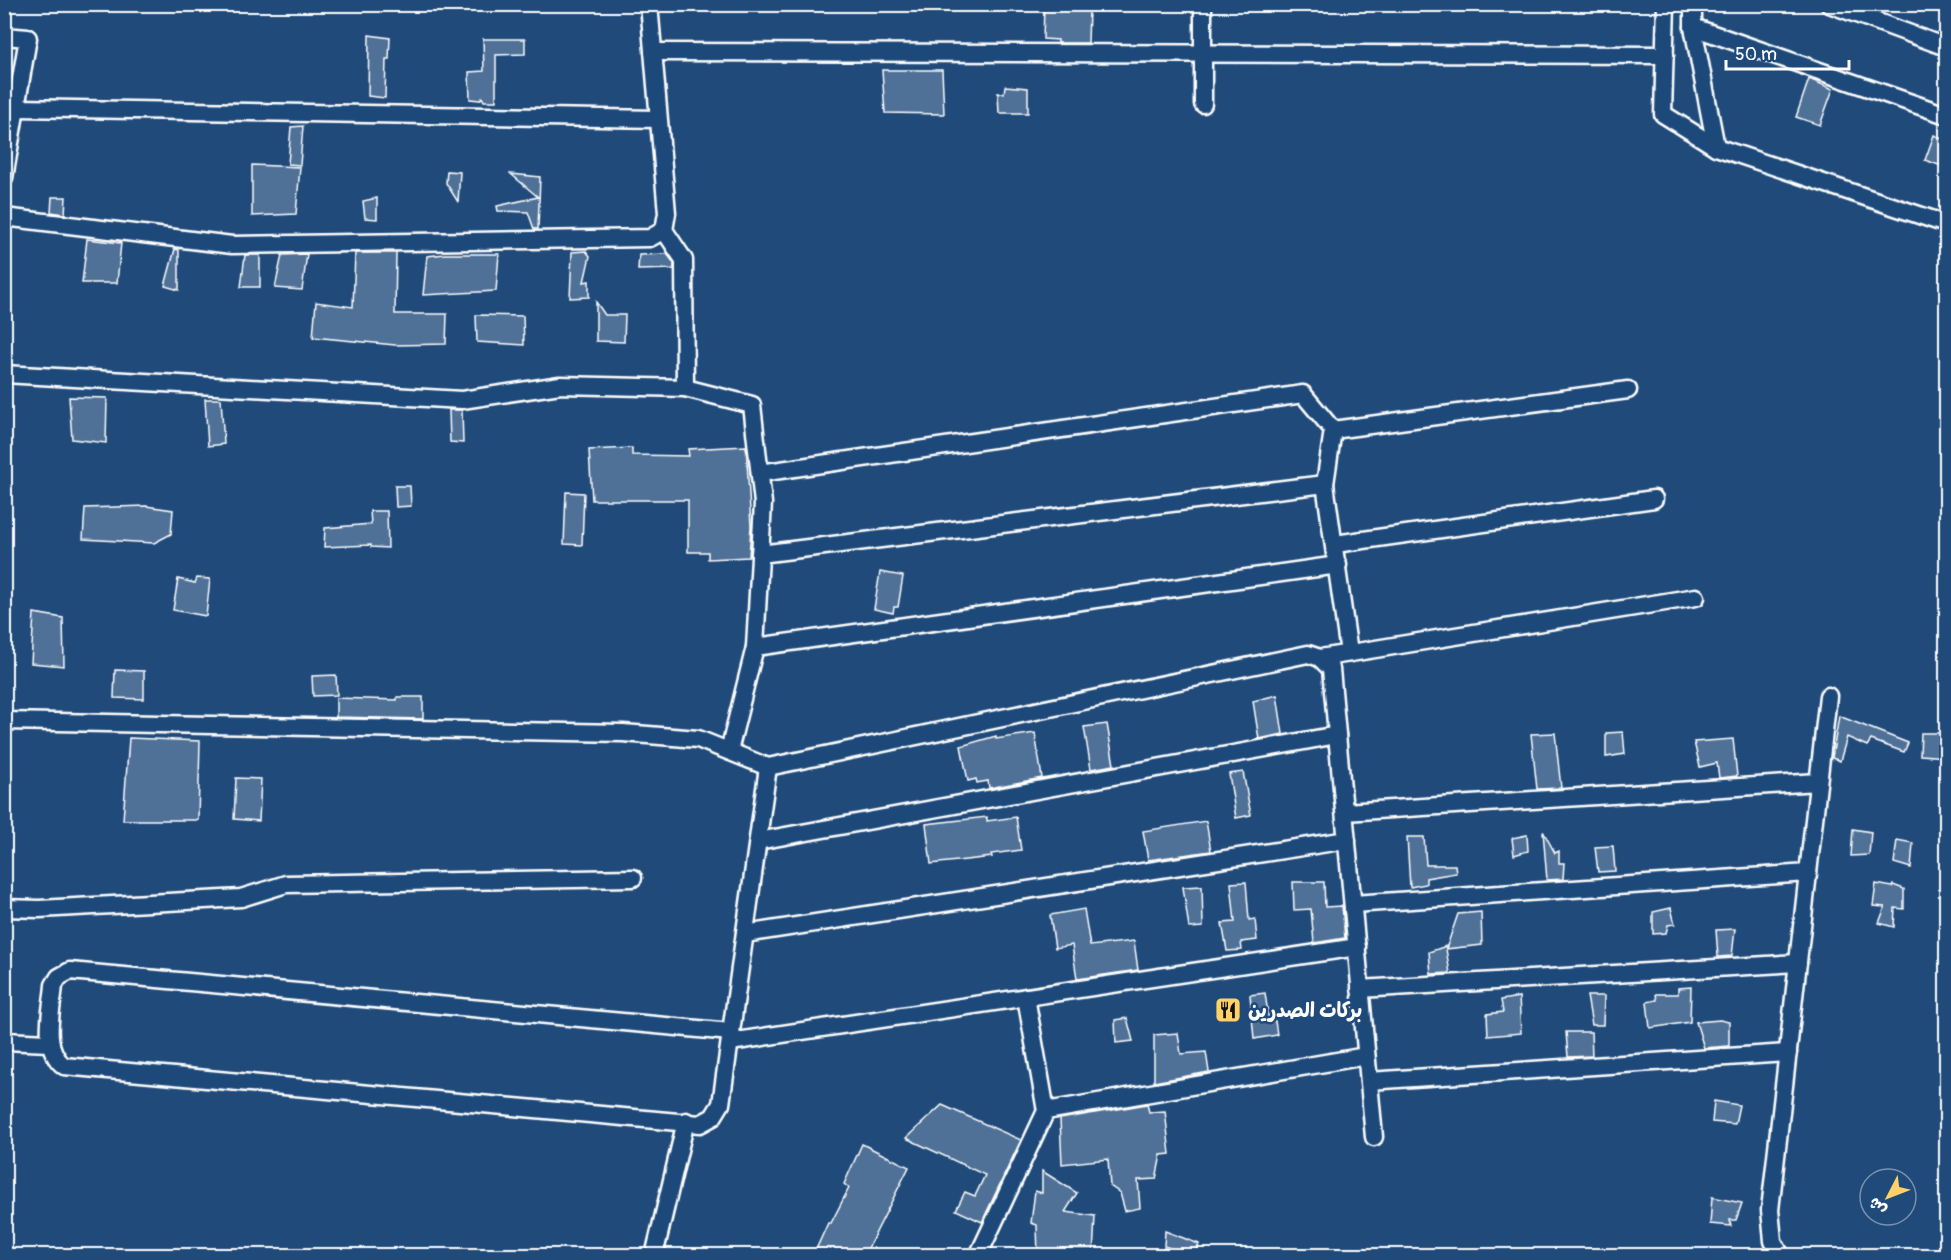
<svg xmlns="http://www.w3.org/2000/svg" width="1951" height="1260" font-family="Pangolin,'Playpen Sans Arabic',sans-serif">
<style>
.building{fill:#507197;stroke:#fff;stroke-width:1.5}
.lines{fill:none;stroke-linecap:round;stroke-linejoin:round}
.minor-casing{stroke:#fff;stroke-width:21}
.minor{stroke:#1f4a7a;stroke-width:16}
.labels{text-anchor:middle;stroke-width:5;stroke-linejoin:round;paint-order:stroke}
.poi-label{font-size:20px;font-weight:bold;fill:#fff;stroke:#1f4a7a;text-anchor:start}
</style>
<rect width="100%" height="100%" fill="#1f4a7a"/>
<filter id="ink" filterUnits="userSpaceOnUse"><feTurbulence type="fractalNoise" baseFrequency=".0167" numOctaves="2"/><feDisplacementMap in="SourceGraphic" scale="12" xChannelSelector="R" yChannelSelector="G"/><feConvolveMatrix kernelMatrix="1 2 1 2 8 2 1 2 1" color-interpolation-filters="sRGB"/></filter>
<g filter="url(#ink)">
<g class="building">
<polygon points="1044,7 1089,9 1088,43 1058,43 1058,40 1043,39"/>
<polygon points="369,35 390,38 389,59 386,59 385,98 368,96"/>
<polygon points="483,39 525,39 525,54 496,55 496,101 484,101 482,97 480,100 470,99 469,72 484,71"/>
<polygon points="882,70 942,70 944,114 885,113"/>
<polygon points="1809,79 1833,89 1820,125 1796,117"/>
<polygon points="1005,86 1028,88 1028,113 999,113 998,93 1004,93"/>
<polygon points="303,126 300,165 288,164 291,127"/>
<polygon points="1934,135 1947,141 1947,168 1925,160"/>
<polygon points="252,165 300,167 296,214 252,216"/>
<polygon points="447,171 460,172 458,202 446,183"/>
<polygon points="511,174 540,177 538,229 534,229 528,212 498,211 497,206 538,197"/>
<polygon points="52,197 66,197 65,214 51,212"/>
<polygon points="377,198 377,219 365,218 363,201"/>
<polygon points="87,239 121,243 117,283 82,283"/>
<polygon points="175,249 179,250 179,290 165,286"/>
<polygon points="586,251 590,256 584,282 589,281 589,297 570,298 572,252"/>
<polygon points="355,253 396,253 395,314 447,314 446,344 395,345 313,337 316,302 353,307"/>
<polygon points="307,254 302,290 275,288 282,255"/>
<polygon points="445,254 499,254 496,291 423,295 427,256"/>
<polygon points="667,254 674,263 674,269 638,270 639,255"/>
<polygon points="245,255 260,255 260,287 241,287"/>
<polygon points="596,302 605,315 625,315 624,342 596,341"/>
<polygon points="476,315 523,316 524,345 477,342"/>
<polygon points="69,397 107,398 106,443 72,439"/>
<polygon points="205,399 221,399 224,444 208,446"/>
<polygon points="449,410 462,410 463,443 450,442"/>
<polygon points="746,446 751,526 749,557 708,559 708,552 688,552 688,500 592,500 589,450 632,448 632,455 689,456 688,449"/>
<polygon points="395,486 410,486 411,506 396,507"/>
<polygon points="566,492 584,493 582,545 564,544"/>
<polygon points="146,506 173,510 171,534 154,543 83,539 85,508"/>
<polygon points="370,511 387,511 388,548 371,547 371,545 324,547 325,528 371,524"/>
<polygon points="880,572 903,576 898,607 894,607 893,613 874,609"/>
<polygon points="197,578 210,579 206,616 173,610 178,579 195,583"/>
<polygon points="34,613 63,618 64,666 31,663"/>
<polygon points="115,670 144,671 144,699 114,698"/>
<polygon points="336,675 337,695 313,696 312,676"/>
<polygon points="1277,695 1283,734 1259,739 1253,701"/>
<polygon points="397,697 423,697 423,719 336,717 336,698 397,700"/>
<polygon points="1839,716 1908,743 1904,752 1871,740 1867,746 1847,737 1840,761 1832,758"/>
<polygon points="1107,724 1114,765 1091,769 1084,727"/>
<polygon points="1623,732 1625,754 1606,757 1606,733"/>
<polygon points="1035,733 1042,778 989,788 988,781 977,783 976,779 968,781 961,746 996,736 996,739"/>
<polygon points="1555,733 1561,788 1537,789 1531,734"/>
<polygon points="1921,733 1947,733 1947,757 1920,755"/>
<polygon points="129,738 200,741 198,820 123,820"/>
<polygon points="1733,739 1737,776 1719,778 1717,763 1700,767 1694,742"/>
<polygon points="1243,772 1251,815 1236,818 1229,774"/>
<polygon points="236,778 261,779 259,821 234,819"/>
<polygon points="987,817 987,821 1016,817 1021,850 991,854 992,857 931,864 926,824"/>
<polygon points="1206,821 1211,851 1148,860 1143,831"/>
<polygon points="1853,829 1871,832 1869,855 1851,856"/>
<polygon points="1543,831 1555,853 1559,851 1559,863 1564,863 1563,879 1547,880"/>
<polygon points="1527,835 1528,851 1514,855 1512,838"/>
<polygon points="1407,837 1424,837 1426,865 1455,865 1456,873 1426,878 1426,884 1410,887"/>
<polygon points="1897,840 1913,843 1911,868 1894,863"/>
<polygon points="1613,846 1615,871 1598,872 1595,847"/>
<polygon points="1246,882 1249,920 1255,919 1257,940 1241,942 1242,950 1227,951 1222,923 1235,922 1231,883"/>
<polygon points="1293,882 1324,882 1325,907 1342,906 1345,938 1314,943 1311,909 1294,910"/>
<polygon points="1876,884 1892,887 1893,885 1904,889 1904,909 1895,908 1894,927 1879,923 1885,907 1873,906"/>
<polygon points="1202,886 1203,927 1189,928 1183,887"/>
<polygon points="1671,908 1675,924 1668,925 1666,933 1653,934 1653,912"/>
<polygon points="1084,909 1090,946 1134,941 1138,970 1077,979 1072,945 1055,948 1050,915"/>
<polygon points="1481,912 1482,945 1446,949 1450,973 1431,974 1429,952 1446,946 1446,949 1458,914"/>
<polygon points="1735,929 1732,956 1718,957 1716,930"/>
<polygon points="1691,987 1690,1022 1650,1028 1647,1002 1657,1000 1656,994 1678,994 1678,988"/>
<polygon points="1265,993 1269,1021 1275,1021 1277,1035 1254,1039 1250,995"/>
<polygon points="1587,996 1604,996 1603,1025 1592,1025"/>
<polygon points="1519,997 1521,1033 1488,1036 1487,1014 1503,1012 1501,1000"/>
<polygon points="1127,1018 1133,1041 1116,1043 1115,1020"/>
<polygon points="1720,1020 1729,1022 1729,1046 1704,1048 1696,1022"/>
<polygon points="1566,1032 1591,1032 1592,1056 1568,1057"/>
<polygon points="1178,1033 1181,1054 1206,1052 1209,1072 1154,1082 1154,1035"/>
<polygon points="1714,1101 1739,1105 1735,1124 1712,1122"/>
<polygon points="1147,1104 1149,1112 1165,1111 1170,1154 1161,1155 1156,1179 1138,1180 1140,1208 1125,1211 1120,1193 1110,1186 1108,1159 1062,1164 1060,1119"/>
<polygon points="942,1105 1021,1140 982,1222 956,1210 965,1192 975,1196 985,1175 906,1138"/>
<polygon points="862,1144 909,1167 864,1256 813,1256 828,1223 831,1223 849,1188 844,1184"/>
<polygon points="1042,1171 1077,1193 1065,1212 1095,1216 1093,1256 1038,1256 1037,1225 1031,1223 1035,1191 1042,1193"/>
<polygon points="1712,1197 1742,1203 1736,1220 1730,1220 1731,1226 1710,1224"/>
<polygon points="1165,1231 1199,1244 1195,1256 1181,1256 1181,1252 1164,1246"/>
</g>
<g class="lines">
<defs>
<g id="minor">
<polyline points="1666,4 1663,114 1716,147"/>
<polyline points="1693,4 1693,27 1716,147 1946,224"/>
<polyline points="1829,4 1946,47"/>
<polyline points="1693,27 1946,115"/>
<polyline points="4,36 28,38 4,178"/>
<polyline points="653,52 1665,55"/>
<polyline points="1203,104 1203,4"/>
<polyline points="17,108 658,119"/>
<polyline points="4,217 232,245 650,238 664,230 667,213 649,4"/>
<polyline points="664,230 684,260 685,388"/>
<polyline points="4,374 462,400 560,385 685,388 752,405 763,503 755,647 729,751"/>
<polyline points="1333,430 1628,390"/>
<polyline points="760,473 1303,394 1333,430 1325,484 1349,653"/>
<polyline points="1335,544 1654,499"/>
<polyline points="760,554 1325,484"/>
<polyline points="755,647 1338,565"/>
<polyline points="1320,658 1331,669 1374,1137"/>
<polyline points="4,721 623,733 698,739 768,767 1308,654 1320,658 1696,597"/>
<polyline points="1345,812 1818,782"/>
<polyline points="758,841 1337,735"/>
<polyline points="1353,904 1808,873"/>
<polyline points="4,908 39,909 241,898 286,884 633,878"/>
<polyline points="745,934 1347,840"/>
<polyline points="1360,989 1798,963"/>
<path d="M731,1032L70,971L59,977L54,985C52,1011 41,1048 64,1066L700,1124L713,1117L721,1104L768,767"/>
<polyline points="4,1041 49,1043"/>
<polyline points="730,1042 1357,947"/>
<polyline points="1369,1081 1788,1053"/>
<polyline points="1046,1111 1366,1056"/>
<polyline points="654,1256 686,1121"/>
<polyline points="978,1256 1046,1111 1026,997"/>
<polyline points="1781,1256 1773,1241 1770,1210 1828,696"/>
</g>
</defs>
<use href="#minor" class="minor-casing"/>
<use href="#minor" class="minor"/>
</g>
</g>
<defs>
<symbol id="restaurant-square" viewBox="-11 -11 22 22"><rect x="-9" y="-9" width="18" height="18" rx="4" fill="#ffd166" stroke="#1f4a7a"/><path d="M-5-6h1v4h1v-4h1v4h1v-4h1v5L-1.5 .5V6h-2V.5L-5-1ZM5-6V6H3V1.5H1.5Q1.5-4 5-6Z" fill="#111"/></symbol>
</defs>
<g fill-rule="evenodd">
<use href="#restaurant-square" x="1213" y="995" width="30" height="30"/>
</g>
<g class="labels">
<g class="poi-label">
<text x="1248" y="1017">بركات الصدرين</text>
</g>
</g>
<rect width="1951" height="1260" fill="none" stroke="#1f4a7a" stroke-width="24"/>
<rect x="12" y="12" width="1927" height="1236" fill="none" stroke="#fff" stroke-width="2" filter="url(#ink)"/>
<g transform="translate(1888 1197) rotate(228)"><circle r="28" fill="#1f4a7a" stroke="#7992af" stroke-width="1.5"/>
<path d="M0-4.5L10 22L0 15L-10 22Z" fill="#ffd166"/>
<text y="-9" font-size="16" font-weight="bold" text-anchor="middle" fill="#ffffff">ش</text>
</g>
<path d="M1726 60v9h123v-9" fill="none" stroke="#ffffff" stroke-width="3"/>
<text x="1735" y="60" font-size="18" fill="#ffffff" stroke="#1f4a7a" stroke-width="4.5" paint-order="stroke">50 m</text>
</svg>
